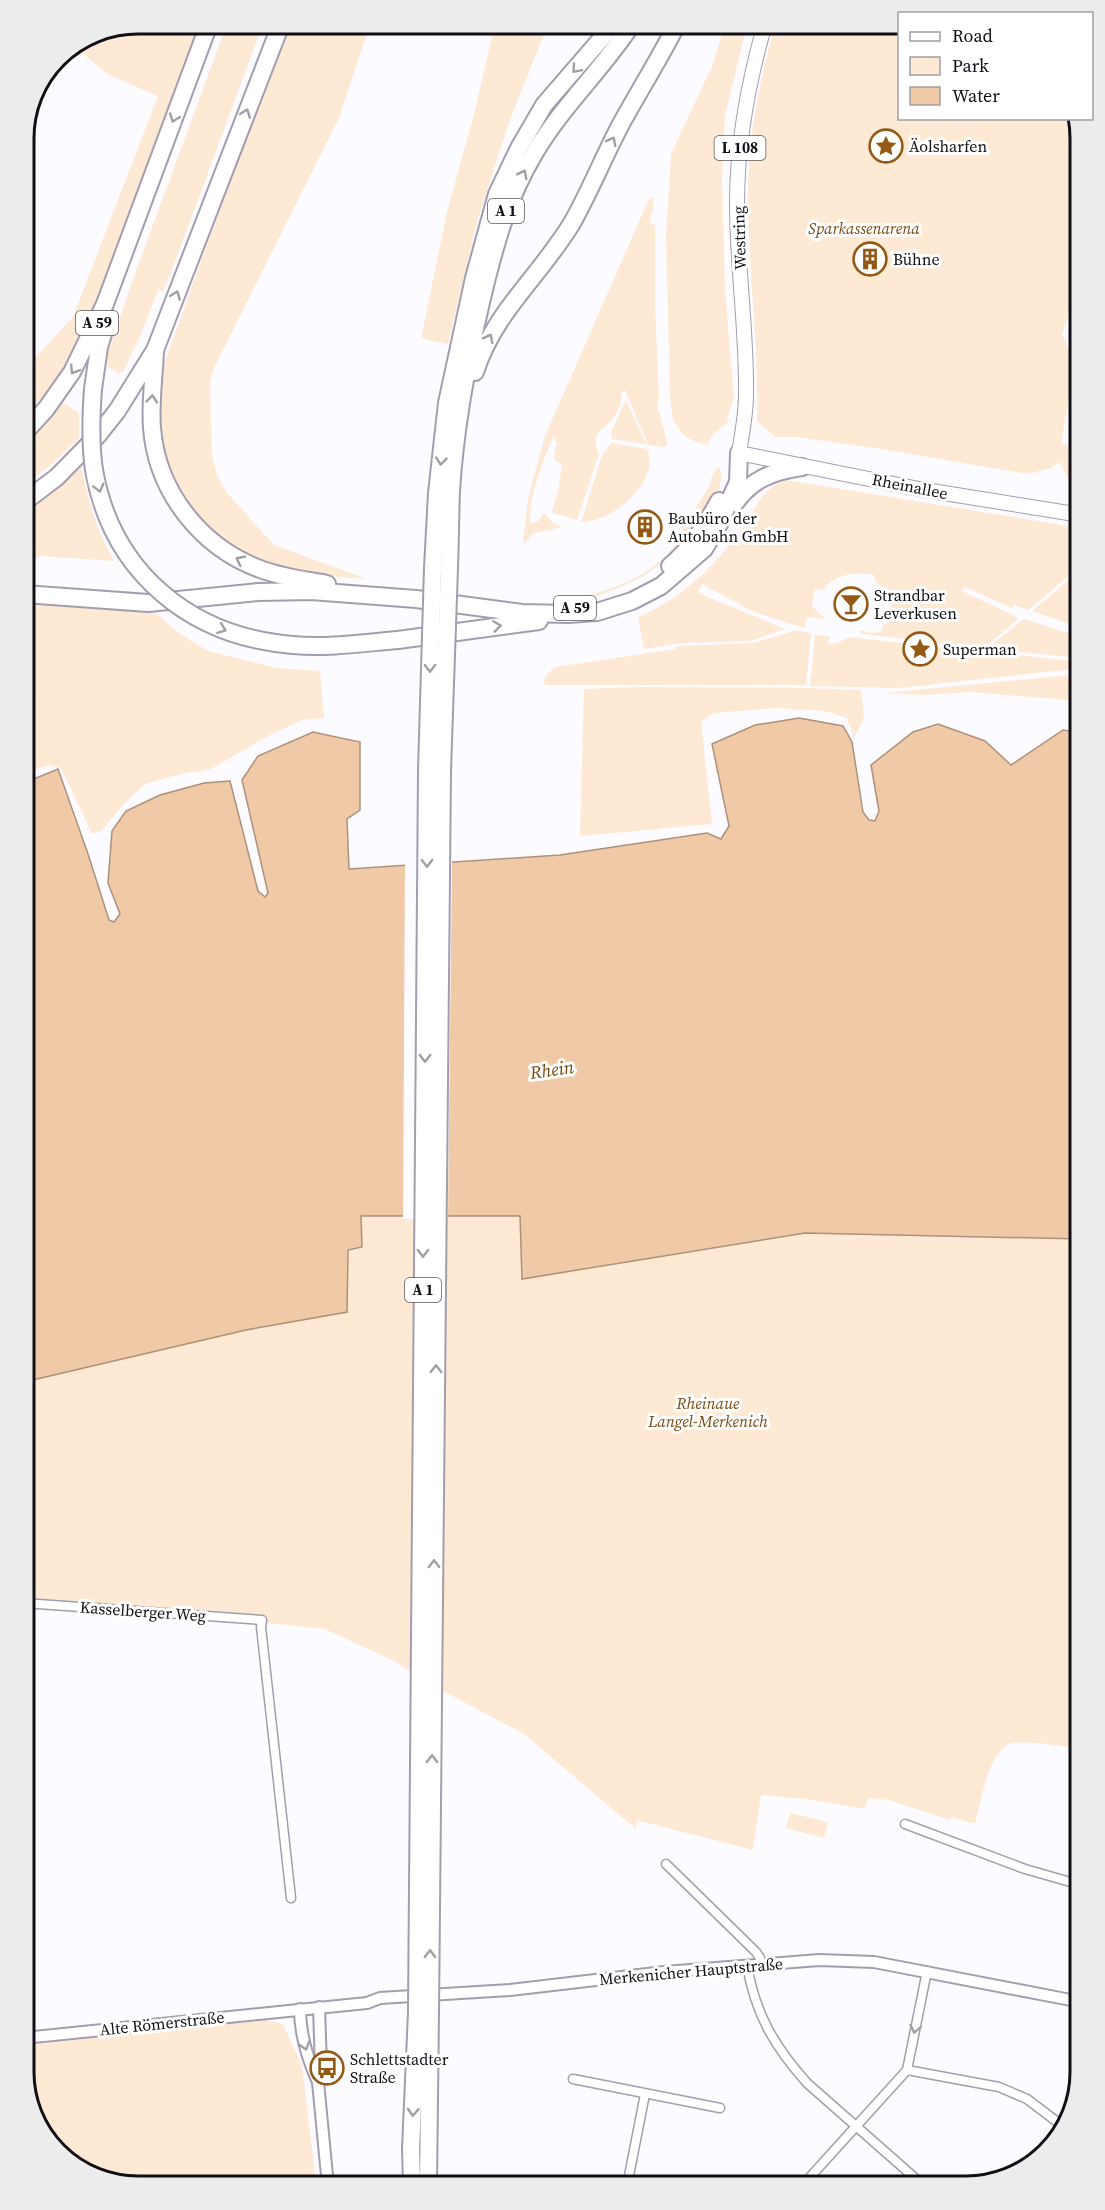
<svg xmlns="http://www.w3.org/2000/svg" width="1105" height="2210" font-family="'Source Serif 4',serif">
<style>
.green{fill:#fee9d5}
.water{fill:#f0c9a6;stroke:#ad917a;stroke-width:1.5}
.pier{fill:#fcfbff}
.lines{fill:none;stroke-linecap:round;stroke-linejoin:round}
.minor-casing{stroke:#a39daf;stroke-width:11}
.tertiary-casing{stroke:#a39daf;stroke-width:14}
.primary-casing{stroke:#a39daf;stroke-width:16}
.motorway-casing{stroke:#a39daf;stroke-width:20}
.minor{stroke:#fff;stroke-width:8}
.tertiary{stroke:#fff;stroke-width:10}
.primary{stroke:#fff;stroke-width:14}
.motorway{stroke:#fff;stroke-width:16}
.motorway-bridge-casing{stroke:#a39daf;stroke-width:20;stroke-linecap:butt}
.motorway-bridge{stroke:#fff;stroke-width:16}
.oneway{stroke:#a09fa1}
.labels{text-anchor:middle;stroke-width:6;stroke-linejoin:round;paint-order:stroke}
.shield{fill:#fff;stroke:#58575b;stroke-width:1.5}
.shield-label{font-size:15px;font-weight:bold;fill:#110f15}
.poi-label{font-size:16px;fill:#110f15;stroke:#fff;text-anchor:start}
.park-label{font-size:16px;font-style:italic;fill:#7a4911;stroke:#fff}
.street-label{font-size:16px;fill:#110f15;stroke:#fff}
.water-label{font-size:18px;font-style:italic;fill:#75450a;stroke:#fff}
.rim{fill:none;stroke:#110f15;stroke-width:3}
</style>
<rect width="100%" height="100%" fill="#fcfbff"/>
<g class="green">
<polygon points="138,24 203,24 97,309 65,373 24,422 24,355 34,359 73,317 158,96 107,74 74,46 95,33"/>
<polygon points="227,24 263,24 168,281 163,292 158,290 142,332 123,372 118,373 104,364 136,271"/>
<path d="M287,24H370L339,118L213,370L210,383L212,456L217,475L227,493L274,545L367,579C346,577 324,577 303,573C245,561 194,528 170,472C168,465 163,458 161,451C154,423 161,393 164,364Z"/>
<polygon points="495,24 548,24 509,122 477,222 448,344 421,338 447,212 474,114"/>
<path d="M725,24H747L725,116L722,177L725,289L734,398L727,419L729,421C721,428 709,434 708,445C690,442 681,435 673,419L670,397L666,237L671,154L713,64Z"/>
<path d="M776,24H899L900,118H1040L1078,122L1081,138V279L1062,335L1075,362L1061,444L1081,447V494L1066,475L1059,462L1051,468L1027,474L881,449L796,437H775L757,421C759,346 748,271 748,196C748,138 759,80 776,24Z"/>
<path d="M653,198L654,212H651L650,224L655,225V306L659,400L657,402L658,412L660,414C661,425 667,434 667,445L664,447L648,445L625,390L620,394L622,398C620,404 618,411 614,417C605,431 589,430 599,454L577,520L553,513L552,511L558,491L562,465L554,459L555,450L557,445L554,436C542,461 529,497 530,524L538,521L544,513L554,524L563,527L534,533L523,544L528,498L545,436L649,199Z"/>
<polygon points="626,399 626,400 646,444 612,439 611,433"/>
<polygon points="62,402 79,413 79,438 51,465 24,486 24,440"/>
<path d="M611,443L647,449C661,481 612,523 581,522L602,456Z"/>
<path d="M81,466C88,500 97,531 114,561L40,556L35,559L24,558V521L32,516L29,511Z"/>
<path d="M719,467C725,481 717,493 710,505C678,559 641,586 580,600L573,598C609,592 649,577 673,548C678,542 681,539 681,532L709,487L714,471Z"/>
<path d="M786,480L1081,528V566L1028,610L1014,605L1012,608L965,587L962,591L1017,617V620L984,648L966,646V644L958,643L957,645L863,634L859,632L860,630L871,633L881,632L883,625L895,619C890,609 889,603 893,592L877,584L874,575C855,571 834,574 822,591L817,589L814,591L812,606L825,619L807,617L804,628L754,612L702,584L698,592L703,595L785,629L750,641L682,643L644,649L638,617C679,600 712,569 738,534C755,512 758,491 786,480Z"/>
<polygon points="1081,570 1081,628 1032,611"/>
<polygon points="24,601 153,610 176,631 208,651 277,668 320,671 324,718 302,720 268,736 209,770 184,773 145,784 122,806 101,831 92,834 61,768 49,765 24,773"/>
<polygon points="1024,619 1081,637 1081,658 1019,652 1019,650 1010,648 1010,651 989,647"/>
<polygon points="797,630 811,634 806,685 544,685 545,676 555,667 676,649 677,646 754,643"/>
<path d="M815,635L830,636L828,643C836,645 841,642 848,637L1081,662V668L900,688L810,686Z"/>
<polygon points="1081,674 1081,701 970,692 925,695 883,693"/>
<polygon points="643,687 805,688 861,690 864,718 854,738 847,718 825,711 776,708 714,713 701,722 712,824 580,836 584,689"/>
<path d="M1081,1022V1749C1067,1747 1022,1739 1010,1744C987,1754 981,1802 975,1824L952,1817L950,1820L889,1800L868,1798L865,1809L806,1799L761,1795L753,1850L640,1821H637L636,1829L524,1734L441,1690L392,1660L325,1629L228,1619L24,1607V1144Z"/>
<polygon points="790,1813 828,1822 824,1838 786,1828"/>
<polygon points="267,2020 283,2024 302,2065 315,2175 300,2186 131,2186 69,2163 33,2115 24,2072 24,2046 196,2026"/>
</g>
<polygon class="water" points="799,718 843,726 852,742 863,812 869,820 875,821 879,811 871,765 913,732 938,724 985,741 1011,765 1063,730 1081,733 1081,1239 805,1233 522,1279 520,1216 361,1216 362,1247 348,1250 347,1312 246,1330 24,1382 24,783 58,769 88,854 109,920 114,922 120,914 108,883 112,831 126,811 160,795 204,783 230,781 258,891 265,897 268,893 242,780 258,756 313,732 360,742 360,810 347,819 349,869 560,855 707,833 721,839 729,826 712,744 755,725"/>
<polygon class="pier" points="452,859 448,1219 403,1219 405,862"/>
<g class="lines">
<defs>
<g id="minor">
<polyline points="24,1603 262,1620 261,1627 291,1898"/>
<polyline points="905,1824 1025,1869 1081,1885"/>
<polyline points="666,1864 756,1952 760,1958 760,1965"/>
<path d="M747,1966C756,2015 774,2046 807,2083L924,2186"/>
<polyline points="907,2070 999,2087 1027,2099 1064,2127"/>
<polyline points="573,2079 720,2108"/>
<polyline points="557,2186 599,2181 628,2186"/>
<polyline points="627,2186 645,2094"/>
<polyline points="802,2186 907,2070 927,1971"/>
</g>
<g id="tertiary">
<polyline points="319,2007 321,2067 318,2082 328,2186"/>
<path d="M300,2009C300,2035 307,2058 318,2082"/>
<polyline points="24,2038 367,2003 380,1998 510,1990 664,1972 819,1960 874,1962 1081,2002"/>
</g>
<path id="primary" d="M765,24C748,83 737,142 737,204C737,267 747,331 746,395C746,414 742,434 739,453L919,489L1081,515"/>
<g id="motorway">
<path d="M155,351C154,376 150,403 152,428C157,492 201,547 260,569C281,577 305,580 327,584"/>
<path d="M475,372C494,312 540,276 572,223C590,191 604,156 621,124C639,91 660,58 677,24"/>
<polyline points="93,389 99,347 108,318"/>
<polyline points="24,433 46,409 72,372 105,304 209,24"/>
<polyline points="24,502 57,477 98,435 117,411 155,350 281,24"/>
<path d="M735,503C752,479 773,471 802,467"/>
<path d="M670,566C691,549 706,525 719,501"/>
<polyline points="433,568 437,493 447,403 474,278 497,194 519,148 544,105 614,24"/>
<path d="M449,568C450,542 450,516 451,491C455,426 467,362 482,298C494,248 507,199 534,154C562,106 602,70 632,24"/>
<polyline points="24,594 148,603 258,592 311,591 416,599 522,613 568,614 597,612 632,601 661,586 704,549 718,526 738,482 739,453"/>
<polyline points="398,640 539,621"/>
<polyline points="412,2186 411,2149 417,2012"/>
<polyline points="428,2186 430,2012"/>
</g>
</defs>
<use href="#minor" class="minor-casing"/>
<use href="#tertiary" class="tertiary-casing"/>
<use href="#primary" class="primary-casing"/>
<use href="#motorway" class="motorway-casing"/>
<use href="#minor" class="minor"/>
<use href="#tertiary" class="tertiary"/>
<use href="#primary" class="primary"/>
<use href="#motorway" class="motorway"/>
<defs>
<g id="motorway-bridge">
<path d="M93,389C91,416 90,443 94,470C112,573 191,637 293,645C327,648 363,643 398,640"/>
<polyline points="417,2012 427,770 433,568"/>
<polyline points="430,2012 442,771 449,568"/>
</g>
</defs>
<use href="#motorway-bridge" class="motorway-bridge-casing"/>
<use href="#motorway-bridge" class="motorway-bridge"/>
</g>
<defs><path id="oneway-chevron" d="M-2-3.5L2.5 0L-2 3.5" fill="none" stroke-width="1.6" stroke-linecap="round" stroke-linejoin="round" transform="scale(1.5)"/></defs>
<g class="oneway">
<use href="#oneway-chevron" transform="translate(576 69) rotate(131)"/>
<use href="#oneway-chevron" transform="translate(246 113) rotate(-69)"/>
<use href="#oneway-chevron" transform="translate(174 118) rotate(110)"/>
<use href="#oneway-chevron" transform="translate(612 141) rotate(-62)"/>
<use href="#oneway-chevron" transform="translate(523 174) rotate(-63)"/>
<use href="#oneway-chevron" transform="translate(176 295) rotate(-69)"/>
<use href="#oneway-chevron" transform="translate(489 338) rotate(-63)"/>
<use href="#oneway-chevron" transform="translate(74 370) rotate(122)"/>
<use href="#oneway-chevron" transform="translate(152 399) rotate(-85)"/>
<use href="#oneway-chevron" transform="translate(441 461) rotate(96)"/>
<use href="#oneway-chevron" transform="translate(99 488) rotate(76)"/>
<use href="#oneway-chevron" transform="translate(240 560) rotate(-153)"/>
<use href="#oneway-chevron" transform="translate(497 626) rotate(-8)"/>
<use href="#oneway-chevron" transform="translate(222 629) rotate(20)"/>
<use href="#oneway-chevron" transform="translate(430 668) rotate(91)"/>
<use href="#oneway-chevron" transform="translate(427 863) rotate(90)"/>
<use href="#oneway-chevron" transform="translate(425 1058) rotate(90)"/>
<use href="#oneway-chevron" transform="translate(423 1253) rotate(90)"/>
<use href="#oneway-chevron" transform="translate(436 1369) rotate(-89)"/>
<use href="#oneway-chevron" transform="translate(434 1564) rotate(-89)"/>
<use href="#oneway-chevron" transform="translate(432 1759) rotate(-89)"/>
<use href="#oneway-chevron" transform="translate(430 1954) rotate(-89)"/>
<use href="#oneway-chevron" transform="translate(915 2029) rotate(102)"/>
<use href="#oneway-chevron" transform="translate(305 2046) rotate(73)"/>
<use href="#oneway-chevron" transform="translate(413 2112) rotate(93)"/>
</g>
<defs>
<symbol id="sight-ring" viewBox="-11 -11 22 22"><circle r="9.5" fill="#fff" stroke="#935915" stroke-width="1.5"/><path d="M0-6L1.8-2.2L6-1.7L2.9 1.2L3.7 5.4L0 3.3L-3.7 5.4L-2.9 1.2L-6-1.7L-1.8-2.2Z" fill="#935915"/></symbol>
<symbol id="building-ring" viewBox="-11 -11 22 22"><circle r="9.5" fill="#fff" stroke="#935915" stroke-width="1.5"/><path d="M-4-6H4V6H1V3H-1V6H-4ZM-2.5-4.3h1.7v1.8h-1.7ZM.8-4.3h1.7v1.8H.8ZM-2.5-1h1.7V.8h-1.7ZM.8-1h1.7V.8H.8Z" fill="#935915"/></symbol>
<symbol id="bar-ring" viewBox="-11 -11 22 22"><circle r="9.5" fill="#fff" stroke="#935915" stroke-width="1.5"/><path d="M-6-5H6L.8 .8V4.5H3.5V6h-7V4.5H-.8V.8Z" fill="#935915"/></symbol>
<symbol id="bus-ring" viewBox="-11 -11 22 22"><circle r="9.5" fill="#fff" stroke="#935915" stroke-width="1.5"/><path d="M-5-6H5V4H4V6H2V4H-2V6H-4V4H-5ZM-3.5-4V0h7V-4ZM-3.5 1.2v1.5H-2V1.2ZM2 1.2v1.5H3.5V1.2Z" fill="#935915"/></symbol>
</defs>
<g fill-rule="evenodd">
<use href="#sight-ring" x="867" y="127" width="38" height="38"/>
<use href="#building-ring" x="851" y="240" width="38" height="38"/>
<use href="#building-ring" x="626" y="508" width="38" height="38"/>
<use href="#bar-ring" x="832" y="585" width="38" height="38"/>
<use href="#sight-ring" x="901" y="630" width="38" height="38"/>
<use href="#bus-ring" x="308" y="2049" width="38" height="38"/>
</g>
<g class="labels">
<g class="shield">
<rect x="714.5" y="136" width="51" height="24" rx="4.5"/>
<rect x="488" y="199" width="36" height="24" rx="4.5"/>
<rect x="76" y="311" width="42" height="24" rx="4.5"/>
<rect x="554" y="596" width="42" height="24" rx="4.5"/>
<rect x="405" y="1278" width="36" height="24" rx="4.5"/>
</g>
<g class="shield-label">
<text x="740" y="153">L 108</text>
<text x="506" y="216">A 1</text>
<text x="97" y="328">A 59</text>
<text x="575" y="613">A 59</text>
<text x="423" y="1295">A 1</text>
</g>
<g class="poi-label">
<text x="909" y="152">Äolsharfen</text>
<text x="893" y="265">Bühne</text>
<text x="668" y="524">Baubüro der<tspan x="668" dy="18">Autobahn GmbH</tspan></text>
<text x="874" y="601">Strandbar<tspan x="874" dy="18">Leverkusen</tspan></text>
<text x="943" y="655">Superman</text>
<text x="350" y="2065">Schlettstadter<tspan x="350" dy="18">Straße</tspan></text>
</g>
<g class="park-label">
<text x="864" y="234">Sparkassenarena</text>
<text x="708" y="1409">Rheinaue<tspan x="708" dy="18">Langel-Merkenich</tspan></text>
</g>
<g class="street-label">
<text transform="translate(739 238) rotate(-92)" y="6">Westring</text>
<text transform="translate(910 486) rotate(11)" y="6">Rheinallee</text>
<text transform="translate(143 1611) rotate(4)" y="6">Kasselberger Weg</text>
<text transform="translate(691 1971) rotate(-5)" y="6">Merkenicher Hauptstraße</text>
<text transform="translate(162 2023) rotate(-6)" y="6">Alte Römerstraße</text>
</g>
<g class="water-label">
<text transform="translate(552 1070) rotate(-8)" y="6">Rhein</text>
</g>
</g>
<path d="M0 0H1105V2210H0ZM138 34H966A104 104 0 0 1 1070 138V2072A104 104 0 0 1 966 2176H138A104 104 0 0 1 34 2072V138A104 104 0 0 1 138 34Z" fill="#ececec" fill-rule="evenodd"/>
<path class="rim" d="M138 34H966A104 104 0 0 1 1070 138V2072A104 104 0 0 1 966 2176H138A104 104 0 0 1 34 2072V138A104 104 0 0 1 138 34Z"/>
<rect x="898" y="12" width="195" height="108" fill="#ffffff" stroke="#a09fa1" stroke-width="1.5"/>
<rect x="910" y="32" width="30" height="9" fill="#ffffff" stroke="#a09fa1" stroke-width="1.5"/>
<text x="952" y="42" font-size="18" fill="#110f15">Road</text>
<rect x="910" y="57" width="30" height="18" fill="#fee9d5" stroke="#a09fa1" stroke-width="1.5"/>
<text x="952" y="72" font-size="18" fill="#110f15">Park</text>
<rect x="910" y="87" width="30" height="18" fill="#f0c9a6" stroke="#a09fa1" stroke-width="1.5"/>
<text x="952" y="102" font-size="18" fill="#110f15">Water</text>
</svg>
